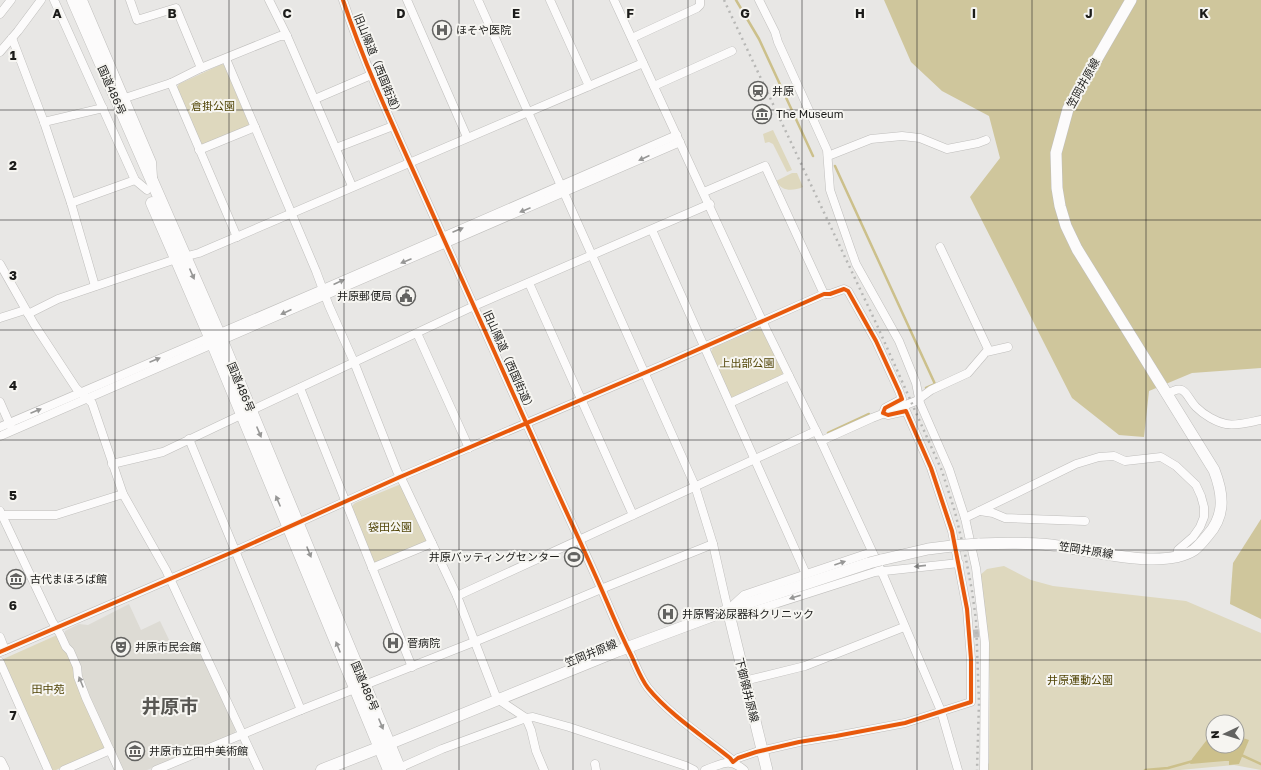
<svg xmlns="http://www.w3.org/2000/svg" width="1261" height="770" font-family="'Golos Text','Noto Sans JP',sans-serif">
<style>
.built{fill:#dddbd4}
.green{fill:#ded8be;fill-rule:evenodd}
.forest{fill:#cfc69c}
.water{fill:#ccc08b}
.lines{fill:none;stroke-linecap:round;stroke-linejoin:round}
.stream{stroke:#ccc08b;stroke-width:2.5}
.minor-tunnel{stroke:#bfbebc;stroke-width:8;stroke-dasharray:8 4;stroke-linecap:butt}
.minor-casing{stroke:#bfbebc;stroke-width:9}
.major-casing{stroke:#bfbebc;stroke-width:12}
.highway-casing{stroke:#bfbebc;stroke-width:13}
.minor{stroke:#fcfbfb;stroke-width:8}
.major{stroke:#fcfbfb;stroke-width:11}
.highway{stroke:#fcfbfb;stroke-width:12}
.rail{stroke:#b7b7b5;stroke-width:2.5;stroke-dasharray:2 4;stroke-linecap:butt}
.major-bridge-casing{stroke:#bfbebc;stroke-width:12;stroke-linecap:butt}
.major-bridge{stroke:#fcfbfb;stroke-width:11}
.cycleway-casing{stroke:#f6f5f1;stroke-width:6}
.cycleway{stroke:#e8590c;stroke-width:4}
.oneway{fill:#979796}
.grid{fill:none;stroke:#1c1c1a;stroke-width:1;stroke-opacity:0.55}
.labels{text-anchor:middle;stroke-width:4;stroke-linejoin:round;paint-order:stroke}
.poi-label{font-size:11px;fill:#1c1c1a;stroke:#f6f5f1;text-anchor:start}
.street-label{font-size:11px;fill:#1c1c1a;stroke:#f6f5f1}
.park-label{font-size:11px;fill:#514507;stroke:#f6f5f1}
.town-label{font-size:19px;font-weight:bold;fill:#585753;stroke:#f6f5f1}
.grid-label{font-size:13px;text-anchor:middle;font-weight:bold;fill:#1c1c1a;stroke:#f6f5f1;stroke-width:4;stroke-linejoin:round;paint-order:stroke}
</style>
<rect width="100%" height="100%" fill="#e8e7e5"/>
<polygon class="built" points="129,604 141,630 160,621 172,646 183,641 190,655 199,651 236,729 234,735 147,770 122,770 88,697 89,694 81,675 82,673 65,635 65,631 79,624 88,625"/>
<g class="green">
<polygon points="222,64 224,65 249,124 248,126 201,147 176,89 179,84"/>
<polygon points="773,130 792,170 787,172 773,144 769,142 765,143 763,134"/>
<path d="M792,173H797L803,187C793,191 782,192 776,181Z"/>
<polygon points="759,328 763,330 783,373 782,376 734,398 730,397 710,353 713,348"/>
<polygon points="401,484 427,540 426,543 375,564 351,507 355,503"/>
<path d="M1004,566L1031,580L1053,586L1186,601L1261,633V770L1234,765L1180,770H987V765L989,763C989,700 993,637 979,576L987,569ZM1213,722H1237V746H1213Z"/>
<polygon points="57,635 68,651 75,667 73,670 81,687 105,748 56,770 51,770 1,660"/>
</g>
<g class="forest">
<polygon points="884,0 1261,0 1261,368 1192,373 1149,391 1144,437 1119,435 1072,398 970,197 1000,158 989,116 942,91 911,62"/>
<polygon points="1261,519 1261,619 1230,604 1233,563"/>
</g>
<polygon class="water" points="1213,732 1213,746 1237,746 1237,736 1249,740 1239,764 1229,765 1229,761 1225,761 1190,764 1192,759"/>
<g class="lines">
<g class="stream">
<polyline points="736,0 759,39 813,156"/>
<polyline points="835,166 935,384 926,388"/>
<polyline points="828,433 869,414"/>
<polyline points="1239,754 1261,764"/>
<polyline points="1145,770 1168,768 1193,761"/>
</g>
<polyline class="minor-tunnel" points="971,634 982,633"/>
<defs>
<g id="minor">
<polyline points="54,0 135,180 147,190"/>
<polyline points="83,0 152,162 153,177"/>
<polyline points="130,0 137,20 176,8 201,68"/>
<polyline points="269,0 287,36 352,186"/>
<polyline points="407,0 467,137"/>
<polyline points="478,0 695,486 713,544 728,610"/>
<polyline points="550,0 589,86"/>
<polyline points="614,0 766,329 821,441 884,577 941,711 958,770"/>
<polyline points="759,0 775,32 778,42 827,150 830,190 851,250 856,264 899,341 916,383 920,403 949,469 965,518 976,568 985,643 984,770"/>
<polyline points="0,14 11,0"/>
<polyline points="12,38 44,122 71,203 95,286"/>
<polyline points="632,38 697,8 700,5 700,0"/>
<polyline points="0,52 18,31 41,0"/>
<polyline points="226,59 316,271 329,306 354,362 397,471 404,484 457,596 495,694 499,700 526,718 533,717 569,727 686,766 694,770"/>
<polyline points="171,83 237,237"/>
<polyline points="654,86 732,51"/>
<polyline points="125,98 171,83 201,68 280,36 287,36"/>
<polyline points="315,99 371,75"/>
<polyline points="44,122 103,108"/>
<polyline points="336,148 393,126"/>
<polyline points="199,150 255,127"/>
<polyline points="828,156 871,139 902,136 920,138 947,149 978,143 986,140"/>
<polyline points="704,192 765,166 824,294"/>
<polyline points="71,203 135,180"/>
<polyline points="652,230 806,574"/>
<polyline points="940,247 989,351"/>
<polyline points="0,264 34,324 76,388 92,403 123,494 166,570 259,770"/>
<polyline points="529,283 633,515"/>
<polyline points="28,314 58,299 176,259 199,253 643,63"/>
<polyline points="0,318 25,310"/>
<polyline points="417,333 469,448"/>
<polyline points="300,388 412,667"/>
<path d="M1168,394C1186,382 1186,397 1196,407C1204,415 1216,422 1226,424C1237,426 1250,422 1261,420"/>
<polyline points="0,402 11,427"/>
<polyline points="730,403 789,376"/>
<polyline points="250,411 474,306 710,204"/>
<polyline points="0,427 323,289 677,135"/>
<polyline points="0,436 680,142"/>
<polyline points="189,439 301,710"/>
<polyline points="821,441 872,418 916,401 931,390 968,373 986,352 1008,347"/>
<polyline points="112,464 163,452 241,415"/>
<polyline points="0,511 52,621 60,634 66,647 70,651 77,667 78,677 86,698 119,770"/>
<polyline points="980,511 993,513 1005,518 1085,521"/>
<polyline points="0,515 56,515 123,494"/>
<polyline points="965,518 1076,464 1099,457 1114,456 1125,461 1161,457 1176,466 1196,485 1201,496 1204,507 1204,517 1200,527 1193,537 1178,550 1177,557"/>
<polyline points="372,568 432,543"/>
<polyline points="457,596 816,431"/>
<polyline points="731,607 744,595 872,552"/>
<polyline points="731,611 750,612 875,572 959,563"/>
<polyline points="0,637 5,650"/>
<path d="M0,652L235,551L400,477L663,365L824,294H830L844,289L848,291L876,341L899,391L902,399L885,408L883,413L888,415L906,411L931,468L952,531L967,609L971,659V702L905,723L836,736L799,742L756,752L738,758L733,762L730,758C704,737 669,714 648,688C641,679 637,668 632,657C623,639 615,621 607,602C589,560 569,518 550,476C514,396 478,315 442,235C408,157 370,81 343,0"/>
<polyline points="0,662 48,770"/>
<polyline points="744,681 805,666 904,627"/>
<polyline points="595,764 596,770"/>
<polyline points="399,768 442,749 526,718 531,730 536,751 544,770"/>
<polyline points="64,770 110,750"/>
<polyline points="156,770 301,710 479,640 601,589 713,544"/>
<path d="M705,770C722,764 729,757 744,770"/>
</g>
<g id="major">
<path d="M978,544C1002,543 1026,542 1051,545C1087,549 1162,571 1194,550C1199,546 1204,540 1208,535C1226,515 1223,493 1214,470L1077,249L1066,226L1060,206L1057,188L1056,153L1068,109L1131,0"/>
<polyline points="881,560 928,549 952,546"/>
<polyline points="728,610 767,770"/>
<polyline points="389,744 618,651 739,606 869,563"/>
<polyline points="0,762 4,770"/>
</g>
<g id="highway">
<polyline points="73,0 222,341 400,770"/>
<polyline points="152,203 210,337 389,770"/>
<polyline points="322,770 386,745"/>
</g>
</defs>
<use href="#minor" class="minor-casing"/>
<use href="#major" class="major-casing"/>
<use href="#highway" class="highway-casing"/>
<use href="#minor" class="minor"/>
<use href="#major" class="major"/>
<use href="#highway" class="highway"/>
<polyline class="rail" points="724,0 876,323 942,471 955,512 965,554 972,591 976,620 979,703 977,770"/>
<defs>
<g id="major-bridge">
<polyline points="952,546 978,544"/>
<polyline points="869,563 881,560"/>
</g>
</defs>
<use href="#major-bridge" class="major-bridge-casing"/>
<use href="#major-bridge" class="major-bridge"/>
<defs>
<path id="cycleway" d="M0,652L235,551L400,477L663,365L824,294H830L844,289L848,291L876,341L899,391L902,399L885,408L883,413L888,415L906,411L931,468L952,531L967,609L971,659V702L905,723L836,736L799,742L756,752L738,758L733,762L730,758C704,737 669,714 648,688C641,679 637,668 632,657C623,639 615,621 607,602C589,560 569,518 550,476C514,396 478,315 442,235C408,157 370,81 343,0"/>
</defs>
<use href="#cycleway" class="cycleway-casing"/>
<use href="#cycleway" class="cycleway"/>
</g>
<defs><path id="oneway-solid" d="M-6-.8H1V-3.2L6.5 0L1 3.2V.8H-6Z"/></defs>
<g class="oneway">
<use href="#oneway-solid" transform="translate(644 158) rotate(156)"/>
<use href="#oneway-solid" transform="translate(525 210) rotate(157)"/>
<use href="#oneway-solid" transform="translate(458 230) rotate(-23)"/>
<use href="#oneway-solid" transform="translate(406 261) rotate(157)"/>
<use href="#oneway-solid" transform="translate(192 274) rotate(66)"/>
<use href="#oneway-solid" transform="translate(339 282) rotate(-24)"/>
<use href="#oneway-solid" transform="translate(286 312) rotate(156)"/>
<use href="#oneway-solid" transform="translate(155 360) rotate(-23)"/>
<use href="#oneway-solid" transform="translate(36 411) rotate(-23)"/>
<use href="#oneway-solid" transform="translate(259 432) rotate(67)"/>
<use href="#oneway-solid" transform="translate(278 501) rotate(-113)"/>
<use href="#oneway-solid" transform="translate(309 552) rotate(68)"/>
<use href="#oneway-solid" transform="translate(840 563) rotate(-19)"/>
<use href="#oneway-solid" transform="translate(920 566) rotate(174)"/>
<use href="#oneway-solid" transform="translate(795 597) rotate(162)"/>
<use href="#oneway-solid" transform="translate(338 647) rotate(-112)"/>
<use href="#oneway-solid" transform="translate(81 682) rotate(-112)"/>
<use href="#oneway-solid" transform="translate(381 724) rotate(67)"/>
</g>
<path class="grid" d="M115,0V770M229,0V770M344,0V770M459,0V770M573,0V770M688,0V770M802,0V770M917,0V770M1032,0V770M1146,0V770M0,110H1261M0,220H1261M0,330H1261M0,440H1261M0,550H1261M0,660H1261"/>
<defs>
<symbol id="hospital-ring" viewBox="-11 -11 22 22"><circle r="9.5" fill="#f6f5f1" stroke="#636361" stroke-width="1.5"/><path d="M-5-5h3v3.5h4V-5h3V5h-3V1.5h-4V5h-3Z" fill="#636361"/></symbol>
<symbol id="station-ring" viewBox="-11 -11 22 22"><circle r="9.5" fill="#f6f5f1" stroke="#636361" stroke-width="1.5"/><path d="M-3-6H3Q5-6 5-4V2Q5 4 3 4L4.5 6H3L1.5 4h-3L-3 6H-4.5L-3 4Q-5 4-5 2V-4Q-5-6-3-6ZM-3.5-4v3h7v-3ZM-3.5 1v1.5H-2V1ZM2 1v1.5H3.5V1Z" fill="#636361"/></symbol>
<symbol id="museum-ring" viewBox="-11 -11 22 22"><circle r="9.5" fill="#f6f5f1" stroke="#636361" stroke-width="1.5"/><path d="M0-6L6-3V-2H-6V-3ZM-5-1h2V3h-2ZM-1-1h2V3h-2ZM3-1h2V3H3ZM-6 4H6V6H-6Z" fill="#636361"/></symbol>
<symbol id="civic-ring" viewBox="-11 -11 22 22"><circle r="9.5" fill="#f6f5f1" stroke="#636361" stroke-width="1.5"/><path d="M-.6-6.5H3V-4.5H.6V-3L4-1V1h2V6H-6V1h2V-1L-.6-3ZM-1.2 2.5V6h2.4V2.5Z" fill="#636361"/></symbol>
<symbol id="stadium-ring" viewBox="-11 -11 22 22"><circle r="9.5" fill="#f6f5f1" stroke="#636361" stroke-width="1.5"/><path d="M0-5a6.5 5 0 1 0 0 10a6.5 5 0 1 0 0-10ZM-3.5-1.8h7v3.6h-7Z" fill="#636361"/></symbol>
<symbol id="theatre-ring" viewBox="-11 -11 22 22"><circle r="9.5" fill="#f6f5f1" stroke="#636361" stroke-width="1.5"/><path d="M-5-5.5Q0-4 5-5.5V0Q5 5 0 6Q-5 5-5 0ZM-3.3-2.5H-1v1.5H-3.3ZM1-2.5H3.3v1.5H1ZM-2.8 1Q0 5.5 2.8 1Z" fill="#636361"/></symbol>
</defs>
<g fill-rule="evenodd">
<use href="#hospital-ring" x="431" y="19" width="22" height="22"/>
<use href="#station-ring" x="747" y="80" width="22" height="22"/>
<use href="#museum-ring" x="751" y="103" width="22" height="22"/>
<use href="#civic-ring" x="395" y="285" width="22" height="22"/>
<use href="#stadium-ring" x="563" y="546" width="22" height="22"/>
<use href="#museum-ring" x="5" y="568" width="22" height="22"/>
<use href="#hospital-ring" x="657" y="603" width="22" height="22"/>
<use href="#hospital-ring" x="382" y="632" width="22" height="22"/>
<use href="#theatre-ring" x="110" y="636" width="22" height="22"/>
<use href="#museum-ring" x="124" y="740" width="22" height="22"/>
</g>
<g class="labels">
<g class="poi-label">
<text x="456" y="34">ほそや医院</text>
<text x="772" y="95">井原</text>
<text x="776" y="118">The Museum</text>
<text x="392" y="300" text-anchor="end">井原郵便局</text>
<text x="560" y="561" text-anchor="end">井原バッティングセンター</text>
<text x="30" y="583">古代まほろば館</text>
<text x="682" y="618">井原腎泌尿器科クリニック</text>
<text x="407" y="647">菅病院</text>
<text x="135" y="651">井原市民会館</text>
<text x="149" y="755">井原市立田中美術館</text>
</g>
<g class="street-label">
<text transform="translate(378 65) rotate(68)" y="4">旧山陽道（西国街道）</text>
<text transform="translate(1083 83) rotate(-61)" y="4">笠岡井原線</text>
<text transform="translate(112 90) rotate(66)" y="4">国道486号</text>
<text transform="translate(509 361) rotate(66)" y="4">旧山陽道（西国街道）</text>
<text transform="translate(241 387) rotate(67)" y="4">国道486号</text>
<text transform="translate(1086 550) rotate(9)" y="4">笠岡井原線</text>
<text transform="translate(591 653) rotate(-22)" y="4">笠岡井原線</text>
<text transform="translate(365 686) rotate(67)" y="4">国道486号</text>
<text transform="translate(747 690) rotate(76)" y="4">下御領井原線</text>
</g>
<g class="park-label">
<text x="213" y="110">倉掛公園</text>
<text x="747" y="367">上出部公園</text>
<text x="390" y="531">袋田公園</text>
<text x="1080" y="684">井原運動公園</text>
<text x="48" y="693">田中苑</text>
</g>
<g class="town-label">
<text x="170" y="713">井原市</text>
</g>
</g>
<g class="grid-label">
<text x="57" y="18">A</text>
<text x="172" y="18">B</text>
<text x="287" y="18">C</text>
<text x="401" y="18">D</text>
<text x="516" y="18">E</text>
<text x="630" y="18">F</text>
<text x="745" y="18">G</text>
<text x="860" y="18">H</text>
<text x="974" y="18">I</text>
<text x="1089" y="18">J</text>
<text x="1204" y="18">K</text>
<text x="13" y="60">1</text>
<text x="13" y="170">2</text>
<text x="13" y="280">3</text>
<text x="13" y="390">4</text>
<text x="13" y="500">5</text>
<text x="13" y="610">6</text>
<text x="13" y="720">7</text>
</g>
<g transform="translate(1225 734) rotate(266)"><circle r="19" fill="#f6f5f1" stroke="#9f9e9b"/>
<path d="M0-3L7 15L0 10L-7 15Z" fill="#636361"/>
<text y="-6" font-size="11" font-weight="bold" text-anchor="middle" fill="#1c1c1a">N</text>
</g>
</svg>
